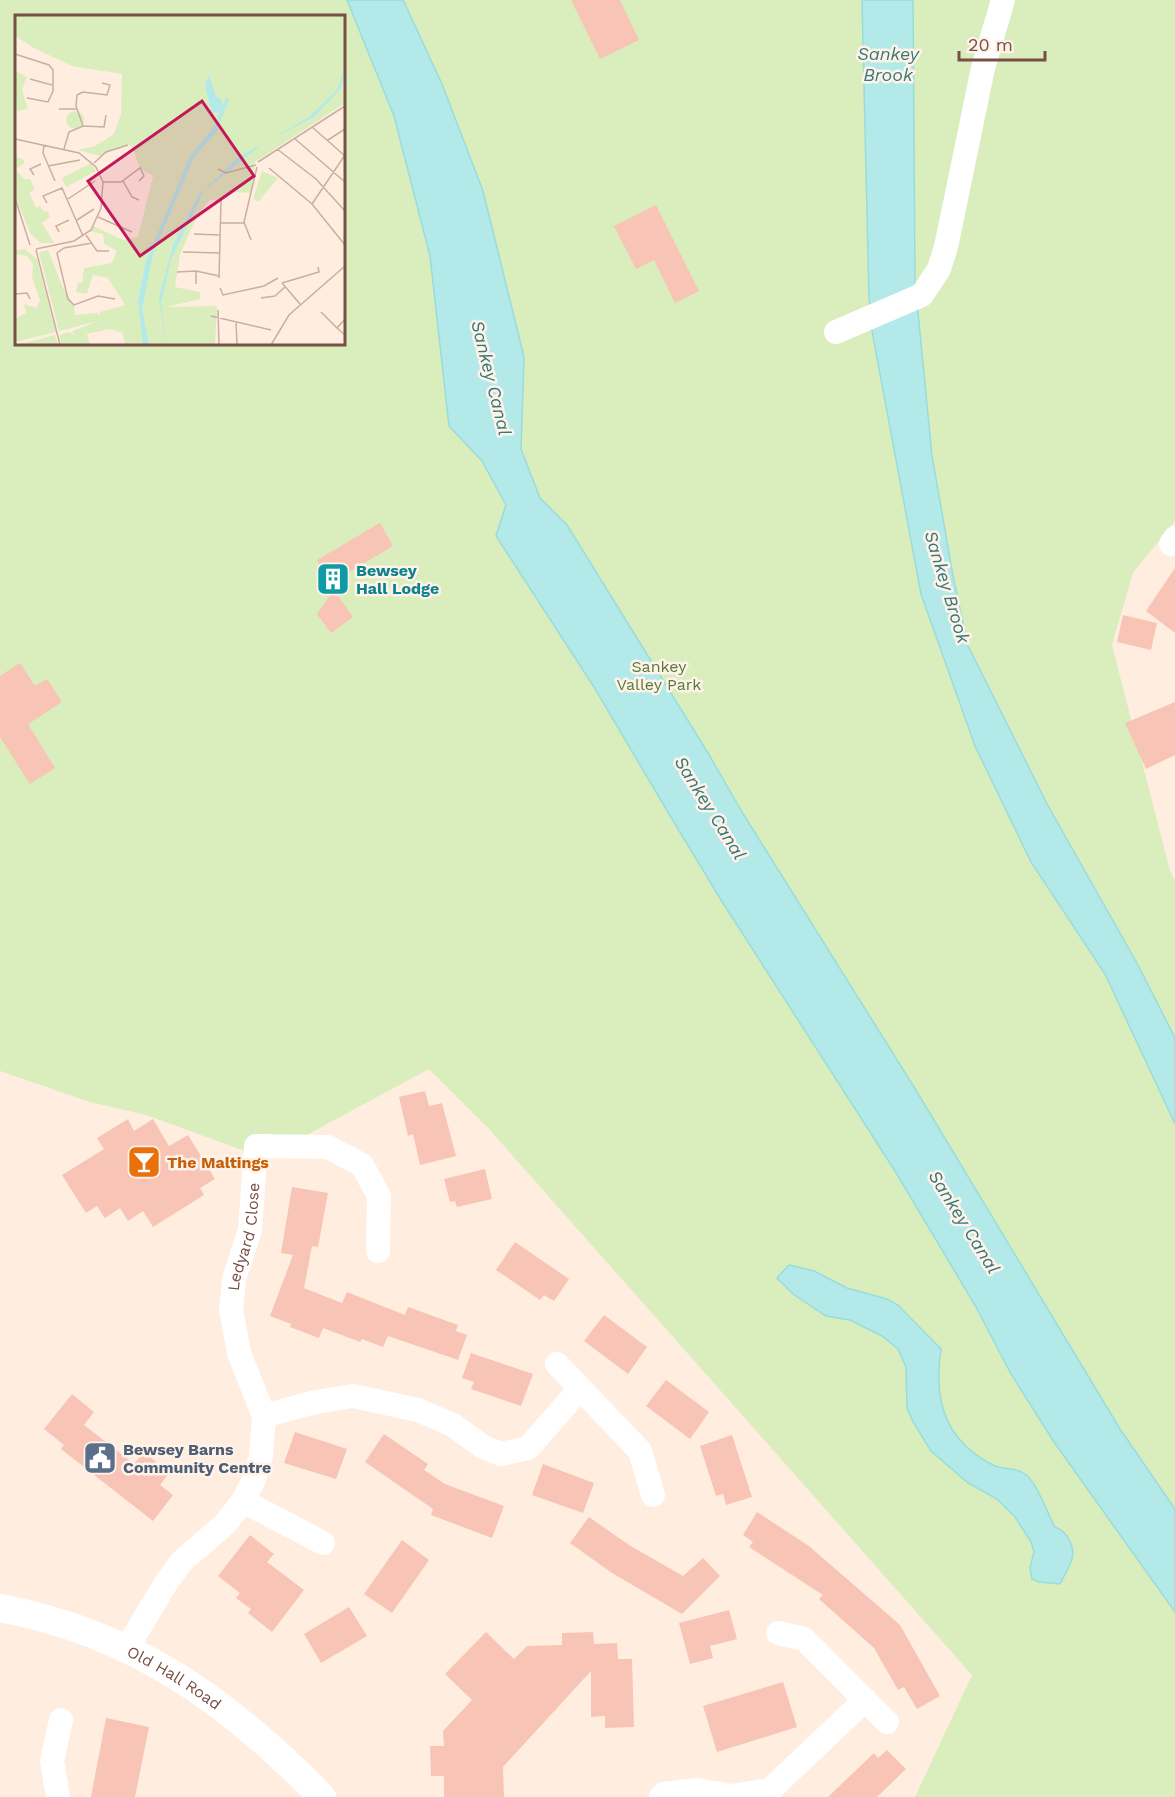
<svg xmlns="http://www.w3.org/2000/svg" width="1175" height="1797" font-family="'Work Sans',sans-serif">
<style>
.green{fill:#d9edbd;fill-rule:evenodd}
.water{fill:#b3eae9;stroke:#98dddc;stroke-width:1.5}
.building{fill:#f7c4b5}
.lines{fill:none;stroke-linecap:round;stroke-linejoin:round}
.minor{stroke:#fff;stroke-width:24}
.tertiary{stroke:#fff;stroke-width:28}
.labels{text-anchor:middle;stroke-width:5;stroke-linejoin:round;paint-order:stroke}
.culture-label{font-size:16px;font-weight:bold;fill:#0d838f;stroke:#fff3e9;text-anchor:start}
.park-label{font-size:16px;fill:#577a39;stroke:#fff3e9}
.food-label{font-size:16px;font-weight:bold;fill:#c56008;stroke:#fff3e9;text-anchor:start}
.street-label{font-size:16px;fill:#784f45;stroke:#fff3e9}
.service-label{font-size:16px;font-weight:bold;fill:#4e5e75;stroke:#fff3e9;text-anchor:start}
.water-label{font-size:18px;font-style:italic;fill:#357878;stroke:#fff3e9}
.inset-road{fill:none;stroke:#c9aea2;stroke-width:1.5}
.view{fill:#c2185b;fill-opacity:0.15;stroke:#c2185b;stroke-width:3}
.inset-edge{fill:none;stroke:#784f45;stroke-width:3}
</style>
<rect width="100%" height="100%" fill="#ffeee0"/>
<path class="green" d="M0,0H1175V521L1133,573L1112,645L1170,871L1175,880V1797H915L972,1675L489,1129L429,1069L264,1158L146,1115L90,1102L0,1071ZM16,16H344V344H16Z"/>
<g class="water">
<polygon points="347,0 403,0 442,84 483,191 524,357 521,449 540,498 567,525 708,753 742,812 914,1087 1120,1429 1175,1509 1175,1612 1054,1442 1011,1374 976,1307 895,1171 721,900 669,814 594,687 496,536 506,505 482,461 449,426 430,256 394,116"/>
<polygon points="862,0 913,0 915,282 932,456 953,576 968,646 1047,804 1138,965 1175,1038 1175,1124 1105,974 1031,862 975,746 921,594 872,331 869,297"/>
<path d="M789,1265L814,1271L847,1288L887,1299L898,1305L941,1349C933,1400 945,1442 995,1466C1005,1470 1016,1467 1025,1474C1037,1482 1047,1513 1055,1527C1067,1531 1077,1548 1071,1562C1068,1569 1064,1576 1060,1584L1039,1582L1032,1579L1030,1568L1034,1552L1031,1542L1015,1517L997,1499L968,1483L931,1451L913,1422L907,1408L906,1367L898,1349L882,1336L850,1320L826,1316L793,1294L777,1278Z"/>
</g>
<g class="building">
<polygon points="571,0 620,0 639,40 600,59"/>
<polygon points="656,205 699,291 675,303 654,260 636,269 614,226"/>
<polygon points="380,523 393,546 330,583 317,560"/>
<polygon points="1175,568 1175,633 1146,611"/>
<polygon points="334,590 353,617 331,633 317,614"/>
<polygon points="1123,615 1157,623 1151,650 1117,642"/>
<polygon points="20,663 35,686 47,679 62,702 28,724 55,768 30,784 0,737 0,676"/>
<polygon points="1175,702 1175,755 1146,769 1125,723"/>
<polygon points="425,1091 429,1106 442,1103 456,1156 420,1165 413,1134 408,1136 399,1097"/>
<polygon points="128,1119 134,1131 153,1119 169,1146 188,1135 215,1179 200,1188 204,1195 153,1227 143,1211 128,1221 120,1208 105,1218 97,1206 86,1213 62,1175 104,1149 97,1138"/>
<polygon points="485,1169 492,1199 457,1207 455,1201 450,1202 444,1179"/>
<polygon points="292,1187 328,1193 318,1247 312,1246 304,1288 342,1303 347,1292 405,1315 408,1307 458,1325 456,1331 467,1335 458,1360 388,1336 383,1347 362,1339 360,1342 323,1328 319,1338 290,1327 291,1324 270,1316 293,1255 281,1253"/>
<polygon points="515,1242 569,1279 554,1301 544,1295 540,1300 496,1270"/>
<polygon points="604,1315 647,1347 628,1374 584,1341"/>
<polygon points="471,1353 533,1374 521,1406 471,1389 474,1382 462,1378"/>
<polygon points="666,1380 709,1412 690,1439 646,1406"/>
<polygon points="72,1394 94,1412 84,1425 134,1464 144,1452 169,1473 160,1485 173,1495 153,1521 61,1449 64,1445 44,1429"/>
<polygon points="295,1432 347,1449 336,1479 284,1463"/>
<polygon points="384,1434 428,1464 424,1470 445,1484 504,1506 492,1538 431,1515 433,1509 365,1462"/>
<polygon points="732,1435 752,1497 726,1505 723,1494 716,1496 700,1446"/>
<polygon points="543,1464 594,1483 583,1513 532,1495"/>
<polygon points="757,1512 809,1546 900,1625 940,1696 917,1709 904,1687 898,1690 874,1648 819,1599 823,1595 749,1547 753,1542 743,1535"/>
<polygon points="589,1517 629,1545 683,1576 703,1558 720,1576 682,1614 612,1573 570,1543"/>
<polygon points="250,1535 274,1554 267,1562 304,1590 272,1632 248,1613 251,1609 236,1598 240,1593 218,1576"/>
<polygon points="402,1540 429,1560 392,1613 364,1594"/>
<polygon points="349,1607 367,1636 321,1663 304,1634"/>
<polygon points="729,1610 737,1639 710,1646 713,1658 690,1664 679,1623"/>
<polygon points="486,1632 514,1659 527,1646 562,1645 562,1633 593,1632 594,1644 617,1643 618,1659 632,1659 634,1727 605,1728 605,1716 591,1717 591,1671 503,1767 504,1797 444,1797 444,1776 431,1776 430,1746 444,1746 443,1731 472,1700 445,1674"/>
<polygon points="783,1682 797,1727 717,1752 703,1706"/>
<polygon points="106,1718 149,1727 135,1797 91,1797"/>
<polygon points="887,1750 906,1769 877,1797 828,1797 874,1753 878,1758"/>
</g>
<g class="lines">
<g class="minor">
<polyline points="836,332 922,295 939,269 946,247 983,68 1003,0"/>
<polyline points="1171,544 1175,538"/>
<polyline points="557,1364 640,1451 653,1495"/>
<polyline points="264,1416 311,1403 353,1396 418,1410 453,1425 483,1447 501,1454 528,1448 580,1389"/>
<polyline points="243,1501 323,1543"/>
<polyline points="778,1633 804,1639 887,1722"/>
<path id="s1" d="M127,1648L166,1583L181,1562L225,1524L243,1501L254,1479L261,1456L264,1416L239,1353L231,1310L234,1279L250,1230L256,1146L328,1147L362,1165L379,1196L378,1251"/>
<polyline points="58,1797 52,1761 61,1720"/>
<polyline points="661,1797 664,1794 697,1790 733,1796 770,1790 865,1700"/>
</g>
<path class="tertiary" id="s2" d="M0,1608C134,1633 228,1701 322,1797"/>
</g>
<defs>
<symbol id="building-square" viewBox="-11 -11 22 22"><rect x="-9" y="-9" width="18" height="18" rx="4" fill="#0f9aa8" stroke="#fff3e9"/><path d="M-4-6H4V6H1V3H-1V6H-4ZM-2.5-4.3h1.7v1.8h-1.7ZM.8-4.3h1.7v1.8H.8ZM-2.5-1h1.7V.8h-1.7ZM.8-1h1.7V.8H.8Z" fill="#fff"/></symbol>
<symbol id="bar-square" viewBox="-11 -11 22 22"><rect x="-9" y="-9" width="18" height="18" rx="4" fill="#e8710a" stroke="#fff3e9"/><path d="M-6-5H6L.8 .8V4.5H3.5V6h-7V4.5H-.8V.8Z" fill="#fff"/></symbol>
<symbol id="civic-square" viewBox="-11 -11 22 22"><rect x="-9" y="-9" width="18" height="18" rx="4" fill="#5c6f8a" stroke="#fff3e9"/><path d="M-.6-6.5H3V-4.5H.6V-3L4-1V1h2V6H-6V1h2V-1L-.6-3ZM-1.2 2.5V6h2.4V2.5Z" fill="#fff"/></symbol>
</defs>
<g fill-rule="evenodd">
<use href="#building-square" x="314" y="560" width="38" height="38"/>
<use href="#bar-square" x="125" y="1143" width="38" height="38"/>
<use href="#civic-square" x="81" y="1439" width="38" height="38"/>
</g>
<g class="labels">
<g class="culture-label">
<text x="356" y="576">Bewsey<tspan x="356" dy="18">Hall Lodge</tspan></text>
</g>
<g class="park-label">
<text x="659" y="672">Sankey<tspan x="659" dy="18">Valley Park</tspan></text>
</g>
<g class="food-label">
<text x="167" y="1168">The Maltings</text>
</g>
<g class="street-label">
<text dy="6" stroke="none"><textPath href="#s1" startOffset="464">Ledyard Close</textPath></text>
<text dy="6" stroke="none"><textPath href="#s2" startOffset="189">Old Hall Road</textPath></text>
</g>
<g class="service-label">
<text x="123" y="1455">Bewsey Barns<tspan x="123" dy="18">Community Centre</tspan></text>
</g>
<g class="water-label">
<text x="888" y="60">Sankey<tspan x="888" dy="21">Brook</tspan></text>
<text transform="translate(491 378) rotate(76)" y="6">Sankey Canal</text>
<text transform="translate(947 587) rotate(73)" y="6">Sankey Brook</text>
<text transform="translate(710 808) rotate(58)" y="6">Sankey Canal</text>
<text transform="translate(964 1222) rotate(58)" y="6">Sankey Canal</text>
</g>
</g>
<g transform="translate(15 15)">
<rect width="330" height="330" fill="#ffeee0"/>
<path d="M0,0H330V88L240,147L236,178L220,177L209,184L195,185L183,199L165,239L160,272L185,277V284L152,292L202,291L200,330H110L108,318L94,314L72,319L75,330H47L44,320L55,317L60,321L57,316L84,306L44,316L24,237L33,235L48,273L59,290L60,300L83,298L84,302L85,297L110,290L93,263L78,260L72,279L61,277L63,268H67L69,253L97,248L102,236L89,229L88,219L74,216L78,211L108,225L123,222L138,161L125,154L118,133L113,129L85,141L63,135L80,131L99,119L106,99L107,59L57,51L19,33L0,21ZM0,56L12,62L7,75L13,94L2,96ZM51 105a9 9 0 1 1 18 0a9 9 0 1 1-18 0ZM0,141L9,145V149L0,154L9,164H15L20,174L14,178L21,193L25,191L29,197L33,196L35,202L27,208L39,228H25L15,218L0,180ZM76,148L81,156L51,172L47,163ZM247,156L263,163L243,187L238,184ZM10,234L22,244L41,317L0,327V304L11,298L9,289L22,293L25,285L17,262L18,249L12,241L0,239V235ZM40,320L43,330H2Z" fill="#d9edbd"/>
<path d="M330,52L326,73L299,102L250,127L189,176L156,244L146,288L151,330L144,283L158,230L183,181L221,144L294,102L322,75ZM194,60L201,82L207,84L206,93L212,82L214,84L201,118L179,142L138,239L127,294L134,330H128L123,286L131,246L175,141L202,108L204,97L197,98L190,70Z" fill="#b3eae9"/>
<path class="inset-road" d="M0,39L34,50L38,55V76L33,87L12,83M15,64L37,70M44,94H62M68,111L89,112L91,100M297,112L329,140M279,123L330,167M0,124L64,138L81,152L88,167L86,193L76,215L59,226L21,234M313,125L330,114M29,130L28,138L40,166M49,134L54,117L68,111L61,91L62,80L68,77L92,80L95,70L87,68M262,134L301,164L330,196M243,147L330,91M79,148L91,137L113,130M33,151L65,145M254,153L297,189L330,230M203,154L211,158L241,150M19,160L15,154L26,149M108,166L117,182L124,185M88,167H106L125,153L129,161L124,166M0,183L15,230M53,184L80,166M32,188L28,181L47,173L68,221M297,189L330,140M83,202L117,217M62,205L79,194M206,208H229M44,217L41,211L54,205M179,219L205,220M71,220L82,236H94M236,225L229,207L242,152M77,228L49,233L42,238L53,284L59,290L83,281L100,284M21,235L45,330M168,237L205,238M181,256L204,261M162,257L181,256V269M204,263L206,185M267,268L304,257L303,252M267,268L285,289M205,273L208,280L249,271L263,263M0,279L12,278L15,284M246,283L260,281L270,272M203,295L204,330M306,297L322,313M196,301L256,315M330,304L322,313L330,320M221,306L222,330M256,330L274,300L330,251"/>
<path class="view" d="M187,86L239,161L125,241L73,166Z"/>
<rect width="330" height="330" class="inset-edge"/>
</g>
<path d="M959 51v9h86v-9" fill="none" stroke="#784f45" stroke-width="3"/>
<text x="968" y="51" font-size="18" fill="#784f45" stroke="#fff3e9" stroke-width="4.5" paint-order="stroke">20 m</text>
</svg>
